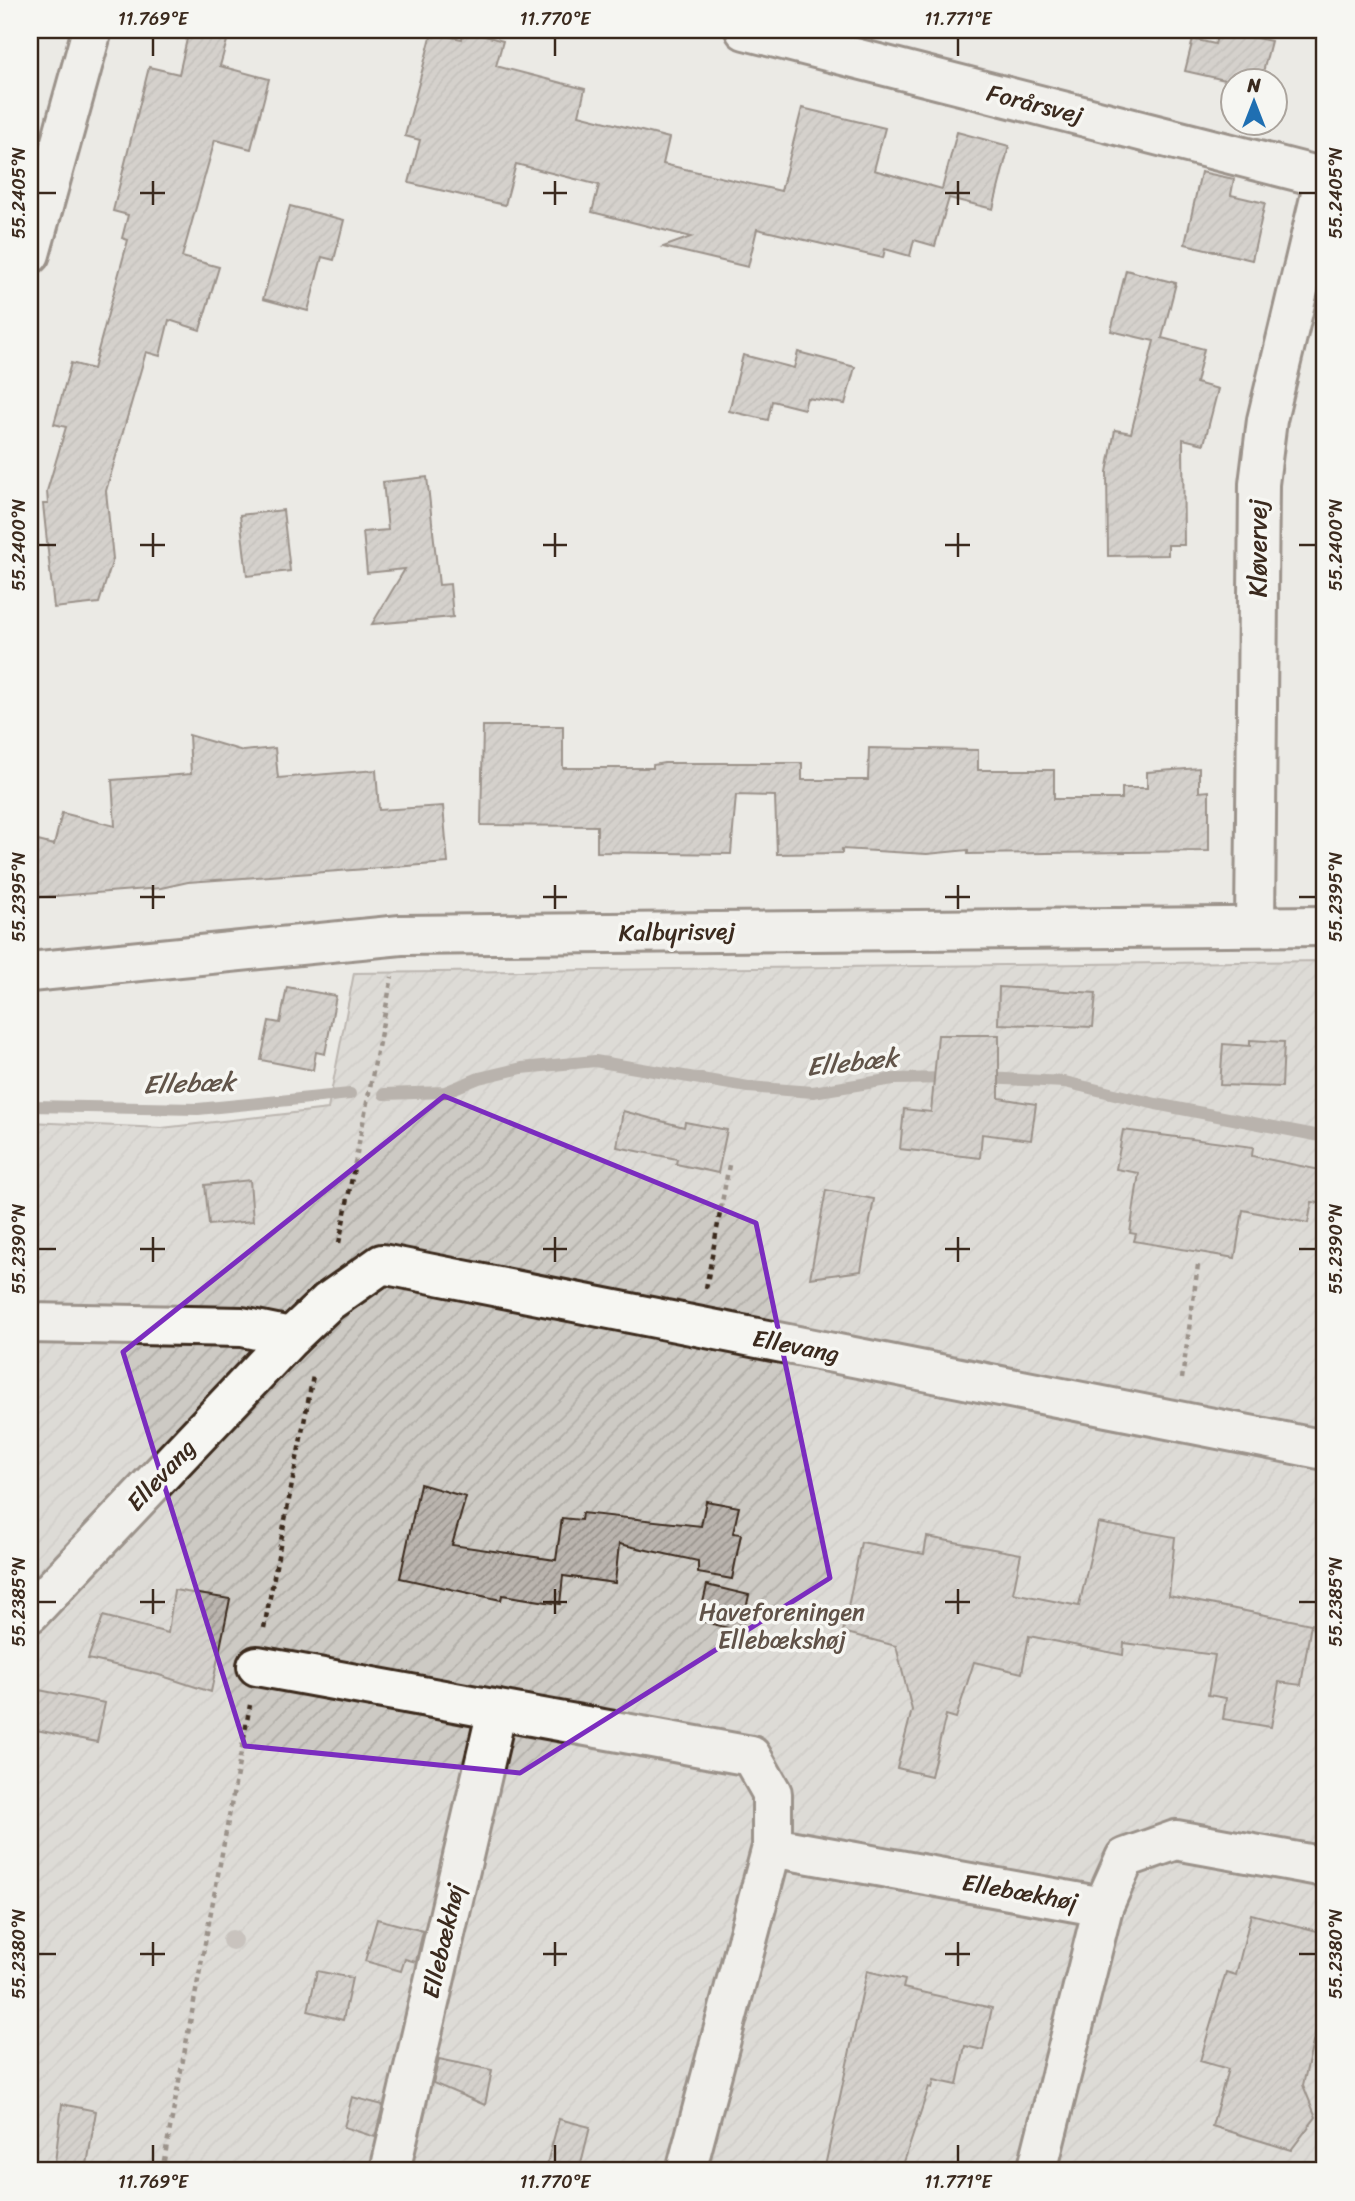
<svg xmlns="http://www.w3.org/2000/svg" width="1355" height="2201" font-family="Sriracha,sans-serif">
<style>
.garden{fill:url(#garden-furrows);stroke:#847a71;stroke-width:2}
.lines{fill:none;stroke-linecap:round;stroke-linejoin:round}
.stream{stroke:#7c7167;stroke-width:12}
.building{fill:url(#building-hatch);stroke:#3b2a1e;stroke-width:2}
.minor-casing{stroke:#3b2a1e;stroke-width:44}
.path{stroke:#3b2a1e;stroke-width:4.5;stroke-dasharray:5 5;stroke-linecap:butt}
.minor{stroke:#f6f6f2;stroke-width:38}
.tree{fill:#9f968f}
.marked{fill:none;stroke:#7b2cbf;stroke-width:5;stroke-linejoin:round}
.ticks{fill:none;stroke:#3b2a1e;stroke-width:2.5}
.labels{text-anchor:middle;stroke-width:7;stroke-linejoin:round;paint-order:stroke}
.street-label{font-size:24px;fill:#3b2a1e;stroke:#f6f6f2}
.park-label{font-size:24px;fill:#605248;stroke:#f6f6f2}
.water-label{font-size:26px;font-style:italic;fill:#615449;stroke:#f6f6f2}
.neatline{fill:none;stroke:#3b2a1e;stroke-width:2.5}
.ticks-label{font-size:18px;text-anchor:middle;fill:#3b2a1e}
</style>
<defs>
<pattern id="garden-furrows" width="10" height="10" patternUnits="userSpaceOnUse" patternTransform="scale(1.75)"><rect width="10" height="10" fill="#cdcac4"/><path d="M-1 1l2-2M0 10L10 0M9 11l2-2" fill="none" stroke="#b1aea8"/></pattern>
<pattern id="building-hatch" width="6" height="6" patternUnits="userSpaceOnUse" patternTransform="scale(1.75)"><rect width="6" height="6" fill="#bab4ae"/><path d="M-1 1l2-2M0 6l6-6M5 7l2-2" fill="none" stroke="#98938d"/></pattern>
</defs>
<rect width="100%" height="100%" fill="#ebeae5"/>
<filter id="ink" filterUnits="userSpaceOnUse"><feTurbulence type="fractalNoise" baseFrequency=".0143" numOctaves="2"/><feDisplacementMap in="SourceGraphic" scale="14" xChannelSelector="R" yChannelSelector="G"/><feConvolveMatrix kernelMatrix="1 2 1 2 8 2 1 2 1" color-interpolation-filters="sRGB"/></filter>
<g filter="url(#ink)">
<polygon class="garden" points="1325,961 1325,2171 30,2171 30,1122 162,1128 328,1109 354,973"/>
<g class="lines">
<g class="stream">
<polyline points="985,1078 1065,1082 1156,1104 1325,1137"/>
<polyline points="384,1094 445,1092 479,1078 522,1068 595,1061 748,1087 813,1092 893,1079 949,1078"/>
<polyline points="30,1106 198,1109 350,1094"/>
</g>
</g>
<g class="building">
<polygon points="189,30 230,30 220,66 269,79 251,149 215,140 182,257 219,267 200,330 169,320 160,356 146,352 106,491 113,559 99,603 54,608 43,504 48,504 47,491 66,427 54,424 71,363 93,369 128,240 122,238 128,215 113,211 149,67 179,74"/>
<polygon points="464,30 503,41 496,66 585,89 579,115 669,138 663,164 781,191 802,108 885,128 874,170 942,189 957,132 1009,146 993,209 949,198 935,246 914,240 910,256 885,249 883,258 757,229 748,267 663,247 691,237 592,212 599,185 516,164 505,205 409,183 420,140 405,136 432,33 462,39"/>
<polygon points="1219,30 1271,41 1261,80 1225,80 1185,71 1193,39 1215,44"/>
<polygon points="1201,172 1234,179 1231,195 1265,203 1252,260 1185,244"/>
<polygon points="290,206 344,220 334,260 322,257 308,311 263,299"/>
<polygon points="1126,270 1176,283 1162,338 1204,349 1196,383 1218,389 1204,444 1183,439 1184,545 1168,545 1168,555 1108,556 1107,472 1115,430 1131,433 1154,341 1111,331"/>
<polygon points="798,352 855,367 845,404 807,398 804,409 772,401 768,420 729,411 743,355 794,368"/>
<polygon points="427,477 439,585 450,584 453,617 372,624 405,569 367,573 363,532 388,530 383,482"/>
<polygon points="283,510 290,571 247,576 240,515"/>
<polygon points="483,726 563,726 563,768 653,768 653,765 664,763 802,763 802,780 868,780 869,748 978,750 978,770 1054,770 1054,799 1122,799 1122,788 1147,788 1147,772 1199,768 1199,792 1209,791 1209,851 968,854 968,850 927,854 842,849 842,853 777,854 775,796 736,795 731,854 597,852 597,826 481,825"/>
<polygon points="189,735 243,751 275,748 278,778 376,770 379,810 443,806 448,863 188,882 161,888 30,898 30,839 54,845 62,813 115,826 112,780 191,774"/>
<polygon points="287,987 336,996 325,1054 316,1052 313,1070 261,1060 269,1021 280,1023"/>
<polygon points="999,987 1096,993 1093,1027 998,1024"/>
<polygon points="938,1035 999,1035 999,1098 1036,1104 1031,1140 982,1134 980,1158 900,1149 904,1109 931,1112"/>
<polygon points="1250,1040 1284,1042 1282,1087 1220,1085 1223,1044 1250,1046"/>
<polygon points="623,1111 684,1127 685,1122 727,1130 718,1173 676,1164 677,1159 617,1147"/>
<polygon points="1123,1130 1253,1147 1252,1156 1325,1171 1325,1204 1312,1202 1308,1223 1243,1210 1235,1258 1134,1241 1136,1234 1130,1233 1139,1173 1116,1169"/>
<polygon points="250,1180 253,1221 209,1225 205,1185"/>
<polygon points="826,1190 874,1199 861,1271 810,1278"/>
<polygon points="420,1484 466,1497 452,1545 556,1560 562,1518 581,1520 582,1513 701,1526 706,1501 739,1507 733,1533 741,1534 732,1579 698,1573 698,1561 619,1544 615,1583 563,1576 560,1604 502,1595 501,1600 400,1578"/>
<polygon points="1098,1523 1175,1537 1169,1596 1311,1624 1301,1685 1279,1682 1271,1727 1223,1719 1226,1698 1208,1695 1215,1655 1124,1643 1123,1655 1029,1636 1022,1673 974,1662 956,1718 946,1715 931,1776 897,1768 912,1710 896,1646 843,1632 861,1542 924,1554 927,1537 1021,1554 1013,1593 1079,1606"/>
<polygon points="707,1585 749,1595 741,1632 699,1620"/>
<polygon points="174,1590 230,1599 211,1692 159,1675 88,1659 103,1616 168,1633"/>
<polygon points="39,1690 105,1703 97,1742 31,1729"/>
<polygon points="1251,1914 1325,1933 1325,1992 1303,2085 1316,2117 1291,2150 1212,2126 1228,2069 1200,2061 1226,1972 1236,1975"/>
<polygon points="377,1919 423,1931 416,1962 405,1959 401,1971 365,1961"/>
<polygon points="317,1971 352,1978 343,2020 308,2011"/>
<polygon points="867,1971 905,1980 903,1988 992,2008 983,2050 965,2046 957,2085 934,2080 932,2088 929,2087 901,2171 824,2171"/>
<polygon points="439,2059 492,2070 485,2105 433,2083"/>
<polygon points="352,2097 383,2105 375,2137 344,2127"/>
<polygon points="62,2104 96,2111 86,2171 54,2171"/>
<polygon points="559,2119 590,2127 579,2171 545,2171"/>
</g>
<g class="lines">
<defs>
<g id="minor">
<polyline points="745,30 1325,178"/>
<polyline points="30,254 92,30"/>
<polyline points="1255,926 1259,484 1267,420 1325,177"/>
<polyline points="30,972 401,935 1325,926"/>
<polyline points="30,1323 242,1327 291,1337"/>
<polyline points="30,1613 291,1337 328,1302 382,1264 1325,1450"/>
<polyline points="257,1666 751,1756 772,1793 772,1847 686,2171"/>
<polyline points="772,1847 1103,1907"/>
<polyline points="390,2171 497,1710"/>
<polyline points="1037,2171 1103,1907 1125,1858 1176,1840 1325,1867"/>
</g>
</defs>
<use href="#minor" class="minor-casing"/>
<g class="path">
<polyline points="339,1243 392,977"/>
<polyline points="706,1288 729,1165"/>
<polyline points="1182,1379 1198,1265"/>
<polyline points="264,1628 313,1376"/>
<polyline points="162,2171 250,1705"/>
</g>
<use href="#minor" class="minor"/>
</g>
<circle class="tree" cx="232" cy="1940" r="10"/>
</g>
<path d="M0 0H1355V2201H0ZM444,1096L756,1223L830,1578L520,1773L245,1746L123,1352Z" fill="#ebeae5" fill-opacity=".55" fill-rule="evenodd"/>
<path class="marked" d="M444,1096L756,1223L830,1578L520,1773L245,1746L123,1352Z"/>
<path class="ticks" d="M153,38V56M555,38V56M958,38V56M153,181V205M555,181V205M958,181V205M38,193H56M140,193H165M543,193H567M945,193H970M1299,193H1316M153,533V557M555,533V557M958,533V557M38,545H56M140,545H165M543,545H567M945,545H970M1299,545H1316M153,885V909M555,885V909M958,885V909M38,897H56M140,897H165M543,897H567M945,897H970M1299,897H1316M153,1237V1262M555,1237V1262M958,1237V1262M38,1249H56M140,1249H165M543,1249H567M945,1249H970M1299,1249H1316M153,1589V1614M555,1589V1614M958,1589V1614M38,1602H56M140,1602H165M543,1602H567M945,1602H970M1299,1602H1316M153,1942V1966M555,1942V1966M958,1942V1966M38,1954H56M140,1954H165M543,1954H567M945,1954H970M1299,1954H1316M153,2145V2162M555,2145V2162M958,2145V2162"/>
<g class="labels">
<g class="street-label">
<text transform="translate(1035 104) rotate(14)" y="8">Forårsvej</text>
<text transform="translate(1258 548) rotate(-90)" y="8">Kløvervej</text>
<text transform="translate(677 932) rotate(-1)" y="8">Kalbyrisvej</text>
<text transform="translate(796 1346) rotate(11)" y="8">Ellevang</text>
<text transform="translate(161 1475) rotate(-47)" y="8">Ellevang</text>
<text transform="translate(1020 1892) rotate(10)" y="8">Ellebækhøj</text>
<text transform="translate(443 1941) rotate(-77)" y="8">Ellebækhøj</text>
</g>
<g class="park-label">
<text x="782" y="1620">Haveforeningen<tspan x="782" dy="28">Ellebækshøj</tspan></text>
</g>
<g class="water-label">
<text transform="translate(852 1062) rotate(-6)" y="9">Ellebæk</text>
<text transform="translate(189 1083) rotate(-2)" y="9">Ellebæk</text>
</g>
</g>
<rect width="1355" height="2201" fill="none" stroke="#f6f6f2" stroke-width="77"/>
<g transform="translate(1254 102)"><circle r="33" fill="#f6f6f2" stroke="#aba49d" stroke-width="2"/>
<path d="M0-5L12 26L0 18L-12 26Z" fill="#1f6fb2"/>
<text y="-10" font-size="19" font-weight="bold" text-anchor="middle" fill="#3b2a1e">N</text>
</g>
<rect x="38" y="38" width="1278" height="2124" class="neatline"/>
<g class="ticks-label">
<text x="153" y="25">11.769°E</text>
<text x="555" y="25">11.770°E</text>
<text x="958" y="25">11.771°E</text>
<text transform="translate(19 193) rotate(-90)" y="6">55.2405°N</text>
<text transform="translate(1336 193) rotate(-90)" y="6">55.2405°N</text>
<text transform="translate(19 545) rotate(-90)" y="6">55.2400°N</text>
<text transform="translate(1336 545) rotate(-90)" y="6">55.2400°N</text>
<text transform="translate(19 897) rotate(-90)" y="6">55.2395°N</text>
<text transform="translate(1336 897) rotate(-90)" y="6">55.2395°N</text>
<text transform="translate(19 1249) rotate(-90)" y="6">55.2390°N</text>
<text transform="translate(1336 1249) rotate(-90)" y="6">55.2390°N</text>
<text transform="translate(19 1602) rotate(-90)" y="6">55.2385°N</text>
<text transform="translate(1336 1602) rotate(-90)" y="6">55.2385°N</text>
<text transform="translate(19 1954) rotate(-90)" y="6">55.2380°N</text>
<text transform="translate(1336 1954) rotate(-90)" y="6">55.2380°N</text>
<text x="153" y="2188">11.769°E</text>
<text x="555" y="2188">11.770°E</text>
<text x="958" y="2188">11.771°E</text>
</g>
</svg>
